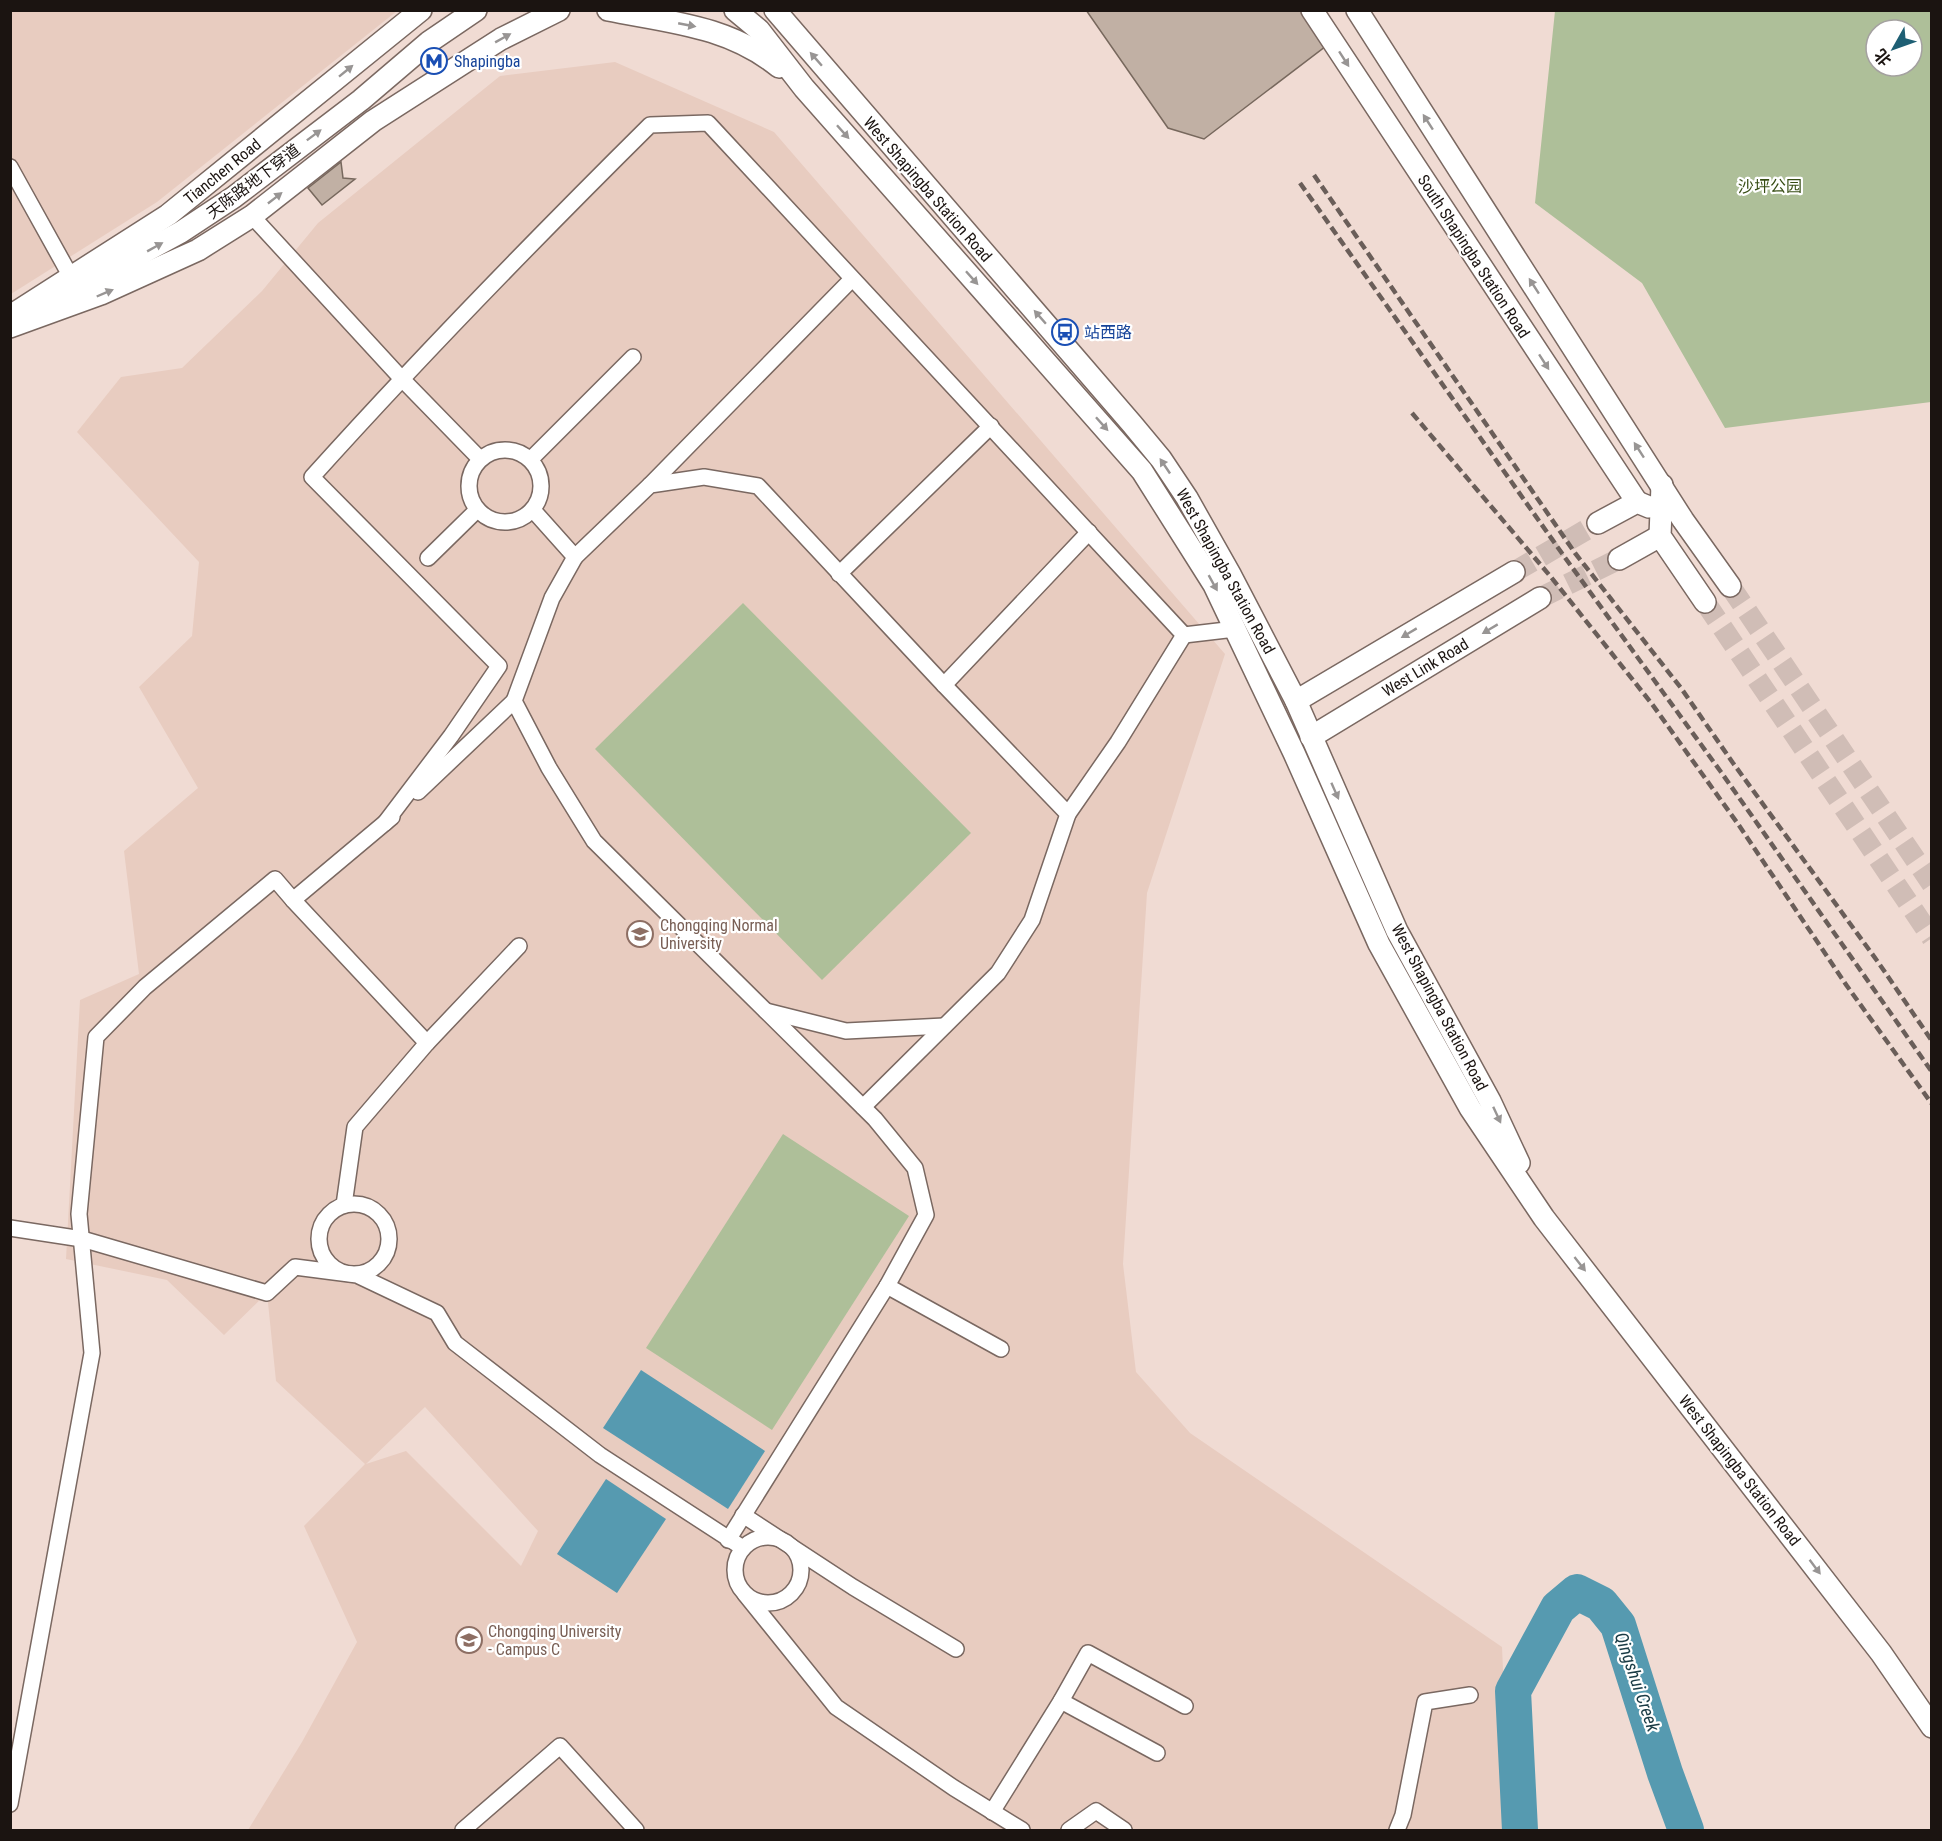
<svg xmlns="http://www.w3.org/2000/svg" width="1942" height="1841" font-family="'Roboto Condensed','Noto Sans SC',sans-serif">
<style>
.built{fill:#e8ccc0;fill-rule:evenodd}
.green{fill:#aebf99;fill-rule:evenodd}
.water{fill:#569ab0}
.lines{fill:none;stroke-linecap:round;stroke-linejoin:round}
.river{stroke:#569ab0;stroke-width:36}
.building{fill:#c1b0a4;stroke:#77685d;stroke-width:1.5}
.secondary-tunnel{stroke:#d0bdb6;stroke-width:21;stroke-dasharray:21 10;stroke-linecap:butt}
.street-casing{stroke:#7a6861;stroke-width:18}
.secondary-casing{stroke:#7a6861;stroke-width:24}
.street{stroke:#fff;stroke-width:15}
.secondary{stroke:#fff;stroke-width:21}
.rail{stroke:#6a5e59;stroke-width:4.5;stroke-dasharray:9 4.5;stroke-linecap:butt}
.oneway{fill:#989594}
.labels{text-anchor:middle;stroke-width:4.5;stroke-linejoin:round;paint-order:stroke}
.transit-label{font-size:16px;fill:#164399;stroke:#fff;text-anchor:start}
.street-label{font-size:16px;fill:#1b1411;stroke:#fff}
.park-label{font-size:16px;fill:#374d14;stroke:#fff}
.education-label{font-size:16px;fill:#785e54;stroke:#fff;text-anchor:start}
.water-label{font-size:18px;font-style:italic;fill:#1a3b45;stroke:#fff}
</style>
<rect width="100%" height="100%" fill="#f0dbd3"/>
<g class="built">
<polygon points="11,11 397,11 157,202 11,294"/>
<path d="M615,62L774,132L1225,654L1147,893L1123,1264L1136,1372L1190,1433L1502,1647L1510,1830H248L302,1742L357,1642L304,1526L365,1464L276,1381L267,1293L224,1335L167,1280L66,1259L80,1000L139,974L124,851L198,788L139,687L192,636L199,562L77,432L121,377L182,368L262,291L318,223L500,76ZM425,1407L538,1531L521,1566L406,1451L366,1464Z"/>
</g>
<g class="green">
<path d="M1555,11H1931V402L1725,428L1642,283L1535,203ZM1876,30H1912V66H1876Z"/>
<polygon points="743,603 971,833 822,980 595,749"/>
<polygon points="783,1134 909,1216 772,1430 646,1348"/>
</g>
<g class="water">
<polygon points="641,1370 765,1451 728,1509 603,1428"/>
<polygon points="606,1479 666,1519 617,1593 557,1554"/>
</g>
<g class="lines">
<polyline class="river" points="1520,1830 1513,1691 1558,1608 1577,1592 1601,1604 1618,1625 1665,1773 1686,1830"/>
</g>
<g class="building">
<polygon points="1086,10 1302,10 1326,46 1204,139 1168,128"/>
<polygon points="341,162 343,178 355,179 322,205 308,188"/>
</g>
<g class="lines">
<g class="secondary-tunnel">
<polyline points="1514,572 1598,523"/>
<polyline points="1730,586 1932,884"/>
<polyline points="1540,598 1619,559"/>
<polyline points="1705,602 1932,938"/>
</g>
<defs>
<g id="street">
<polyline points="10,167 71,277"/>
<polyline points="252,216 401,378 480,459"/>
<circle cx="505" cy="486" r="36"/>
<polyline points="531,459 633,357"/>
<polyline points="650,485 852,279"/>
<polyline points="533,510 575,557 552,598 514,701 549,768 594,841 875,1119 915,1168 926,1215 887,1286 728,1540"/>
<polyline points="575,557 650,485 704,477 758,486 944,685 1068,814 1032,920 998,973 863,1107"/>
<polyline points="428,558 477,510"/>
<polyline points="839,574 991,426"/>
<polyline points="1184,635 1235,629"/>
<polyline points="944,685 1089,532"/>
<polyline points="418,792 514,701"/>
<polyline points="392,817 293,900 427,1043"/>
<path d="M385,823L451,736L499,666L312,477C421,356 534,240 650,125L708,123L1184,635L1118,742L1068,814"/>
<polyline points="766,1011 846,1031 944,1026"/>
<circle cx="354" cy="1239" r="35"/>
<polyline points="344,1205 355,1127 427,1043 519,946"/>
<polyline points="10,1228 82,1239 267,1293 295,1267 357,1275 437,1313 455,1343 600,1455 743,1548"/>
<polyline points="887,1286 1001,1349"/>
<polyline points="743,1515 853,1587 956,1649"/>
<circle cx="768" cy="1570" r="33"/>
<polyline points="745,1594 836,1707 954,1788 1022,1830"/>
<polyline points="1061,1701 1157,1753"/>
<polyline points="10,1804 92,1353 79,1214 96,1037 145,987 275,879 293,900"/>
<polyline points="992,1812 1061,1701 1088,1653 1185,1706"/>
<polyline points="463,1830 560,1746 636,1830"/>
<polyline points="1069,1830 1096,1811 1124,1830"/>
<polyline points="1397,1830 1403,1815 1425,1702 1470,1695"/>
</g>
<g id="secondary">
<path d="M608,10C669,22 729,26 779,67"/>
<polyline points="735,10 759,30 804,88 1142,471 1214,585 1294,753 1379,944 1470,1108 1544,1218 1881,1653 1932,1727"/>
<polyline points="775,10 1132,424 1161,459 1187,498 1231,576 1296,701 1397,931 1490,1101 1519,1163"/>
<polyline points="1312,10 1637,502"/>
<polyline points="1357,10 1683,520 1730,586"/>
<polyline points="62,297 181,232 234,197 361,100 429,42 476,10"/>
<polyline points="10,316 168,215 421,10"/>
<polyline points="10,327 101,294 198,250 252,216 373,121 501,39 559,10"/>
<polyline points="1662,485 1660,536 1705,602"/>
<polyline points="1598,523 1637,502 1649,507"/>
<polyline points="1619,559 1660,536"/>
<polyline points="1296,701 1514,572"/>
<polyline points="1311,737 1540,598"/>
</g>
</defs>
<use href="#street" class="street-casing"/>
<use href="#secondary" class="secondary-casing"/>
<use href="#street" class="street"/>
<use href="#secondary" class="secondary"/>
<g class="rail">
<polyline points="1314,175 1575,553 1681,688 1733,763 1878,962 1932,1041"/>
<polyline points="1300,183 1566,559 1721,772 1932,1072"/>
<polyline points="1412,413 1551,577 1652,704 1738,824 1847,986 1932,1104"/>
</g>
</g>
<defs><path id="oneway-solid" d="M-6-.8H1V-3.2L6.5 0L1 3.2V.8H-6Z" transform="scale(1.5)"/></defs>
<g class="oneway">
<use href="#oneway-solid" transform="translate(687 25) rotate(11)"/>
<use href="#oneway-solid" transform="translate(503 38) rotate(-29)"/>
<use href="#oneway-solid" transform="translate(816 59) rotate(-131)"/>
<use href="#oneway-solid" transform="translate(1344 59) rotate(57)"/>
<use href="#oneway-solid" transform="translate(346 71) rotate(-39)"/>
<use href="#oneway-solid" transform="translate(1428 122) rotate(-123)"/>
<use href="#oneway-solid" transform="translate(843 132) rotate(48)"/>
<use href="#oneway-solid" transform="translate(314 135) rotate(-37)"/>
<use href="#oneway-solid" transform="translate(275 198) rotate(-38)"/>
<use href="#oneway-solid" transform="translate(155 247) rotate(-29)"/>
<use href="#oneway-solid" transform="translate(972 278) rotate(48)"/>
<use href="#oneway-solid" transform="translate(1534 286) rotate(-123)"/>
<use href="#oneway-solid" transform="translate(105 293) rotate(-23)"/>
<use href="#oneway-solid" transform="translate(1040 317) rotate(-131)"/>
<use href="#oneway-solid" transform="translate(1544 362) rotate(57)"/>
<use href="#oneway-solid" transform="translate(1102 424) rotate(48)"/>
<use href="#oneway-solid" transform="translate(1639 450) rotate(-123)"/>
<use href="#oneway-solid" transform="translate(1165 466) rotate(-124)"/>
<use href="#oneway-solid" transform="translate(1213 583) rotate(61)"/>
<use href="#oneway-solid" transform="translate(1490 629) rotate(149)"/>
<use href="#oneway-solid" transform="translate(1409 633) rotate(149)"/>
<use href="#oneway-solid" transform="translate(1335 791) rotate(66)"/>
<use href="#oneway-solid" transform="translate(1497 1115) rotate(65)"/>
<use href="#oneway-solid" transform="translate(1580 1264) rotate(52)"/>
<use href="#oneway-solid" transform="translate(1815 1567) rotate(53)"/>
</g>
<defs>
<symbol id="metro-ring" viewBox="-11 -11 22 22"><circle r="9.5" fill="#fff" stroke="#1a4fb4" stroke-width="1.5"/><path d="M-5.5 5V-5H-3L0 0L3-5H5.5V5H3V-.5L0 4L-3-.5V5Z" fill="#1a4fb4"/></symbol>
<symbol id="bus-ring" viewBox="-11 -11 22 22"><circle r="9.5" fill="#fff" stroke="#1a4fb4" stroke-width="1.5"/><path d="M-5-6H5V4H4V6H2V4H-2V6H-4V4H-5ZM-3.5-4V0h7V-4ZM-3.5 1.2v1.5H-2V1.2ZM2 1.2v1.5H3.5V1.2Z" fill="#1a4fb4"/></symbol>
<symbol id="university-ring" viewBox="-11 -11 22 22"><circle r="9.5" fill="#fff" stroke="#8d6e63" stroke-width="1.5"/><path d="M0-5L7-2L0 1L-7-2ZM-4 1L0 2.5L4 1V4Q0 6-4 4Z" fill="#8d6e63"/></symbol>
</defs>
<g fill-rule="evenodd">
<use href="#metro-ring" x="419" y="46" width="30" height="30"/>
<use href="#bus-ring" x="1050" y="317" width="30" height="30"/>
<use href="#university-ring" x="625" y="919" width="30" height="30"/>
<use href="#university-ring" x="454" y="1625" width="30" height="30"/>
</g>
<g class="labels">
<g class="transit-label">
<text x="454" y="67">Shapingba</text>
<text x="1084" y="338">站西路</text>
</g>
<g class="street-label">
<text transform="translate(222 171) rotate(-39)" y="6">Tianchen Road</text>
<text transform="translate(253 181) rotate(-37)" y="6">天陈路地下穿道</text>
<text transform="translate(928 189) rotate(49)" y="6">West Shapingba Station Road</text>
<text transform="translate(1474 256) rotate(57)" y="6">South Shapingba Station Road</text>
<text transform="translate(1226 571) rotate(61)" y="6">West Shapingba Station Road</text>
<text transform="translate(1425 667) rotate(-31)" y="6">West Link Road</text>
<text transform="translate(1440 1007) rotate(62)" y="6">West Shapingba Station Road</text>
<text transform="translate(1740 1470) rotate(52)" y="6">West Shapingba Station Road</text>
</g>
<g class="park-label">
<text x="1770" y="192">沙坪公园</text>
</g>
<g class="education-label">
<text x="660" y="931">Chongqing Normal<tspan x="660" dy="18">University</tspan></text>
<text x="488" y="1637">Chongqing University<tspan x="488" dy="18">- Campus C</tspan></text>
</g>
<g class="water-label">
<text transform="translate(1637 1682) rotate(71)" y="6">Qingshui Creek</text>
</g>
</g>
<rect width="1942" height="1841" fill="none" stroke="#1b1411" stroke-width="24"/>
<g transform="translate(1894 48) rotate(230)"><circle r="28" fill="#ffffff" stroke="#a4a1a0" stroke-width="1.5"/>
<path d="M0-4.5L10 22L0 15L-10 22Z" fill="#1e5f74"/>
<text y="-9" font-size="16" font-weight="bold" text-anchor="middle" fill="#1b1411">北</text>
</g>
</svg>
